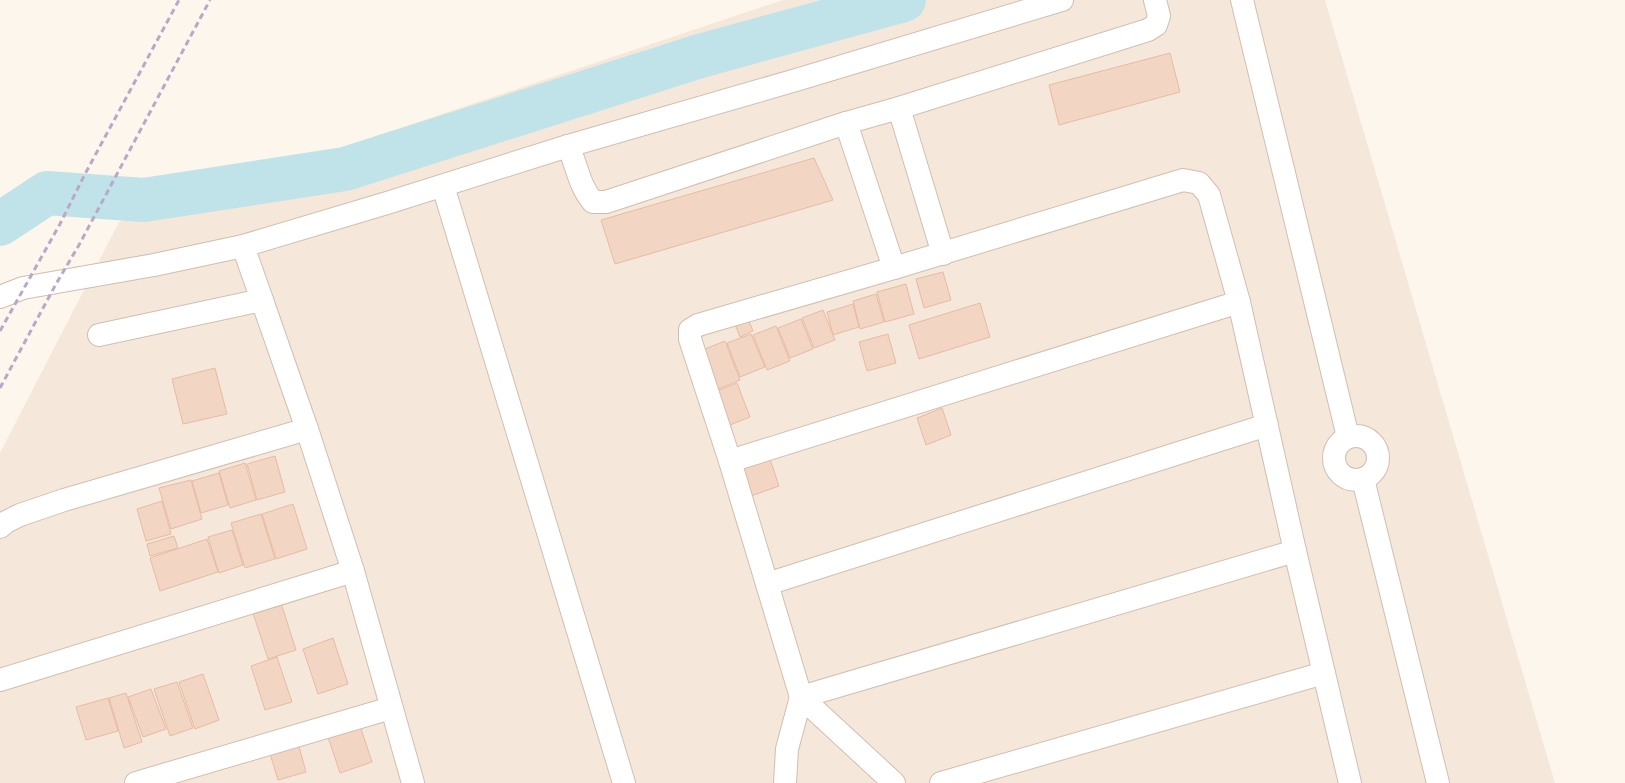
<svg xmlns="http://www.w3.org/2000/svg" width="1625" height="783" font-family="Signika,sans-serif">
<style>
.residential{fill:#f5e8da}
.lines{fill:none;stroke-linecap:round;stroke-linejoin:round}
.river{stroke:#bfe3e8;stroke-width:44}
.building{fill:#f3d5c3;stroke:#e6bba3}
.minor-casing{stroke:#d1beb0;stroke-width:24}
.tertiary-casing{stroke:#d1beb0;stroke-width:24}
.minor{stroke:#fff;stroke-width:22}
.tertiary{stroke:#fff;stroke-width:22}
.rail{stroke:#b9a8c9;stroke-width:3;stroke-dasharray:6 4;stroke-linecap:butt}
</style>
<rect width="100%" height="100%" fill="#fdf6ec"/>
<polygon class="residential" points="783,0 1325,0 1555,783 0,783 0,453 119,222"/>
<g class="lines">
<polyline class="river" points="0,224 47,193 144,200 345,169 700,56 904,0"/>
</g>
<g class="building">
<polygon points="1170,53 1180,92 1059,125 1049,85"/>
<polygon points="814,158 833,200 615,264 601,220"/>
<polygon points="943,272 951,300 924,308 916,279"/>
<polygon points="906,284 914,314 885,322 877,292"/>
<polygon points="876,294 884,322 860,329 853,301"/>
<polygon points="980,303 990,337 919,359 909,325"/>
<polygon points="853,304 859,327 833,335 827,312"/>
<polygon points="823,310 835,340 814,348 802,318"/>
<polygon points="746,314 753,331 740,337 733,319"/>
<polygon points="801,319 813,349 790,358 778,328"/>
<polygon points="776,326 790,361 767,370 753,335"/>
<polygon points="751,334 765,367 740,377 727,343"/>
<polygon points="888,334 896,363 867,371 859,342"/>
<polygon points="725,341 740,380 716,390 700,351"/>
<polygon points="215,368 227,414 183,424 172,379"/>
<polygon points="737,383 750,417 725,427 712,393"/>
<polygon points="942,408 951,435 926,445 917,418"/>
<polygon points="275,456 285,492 257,500 247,464"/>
<polygon points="770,459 779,486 751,496 742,468"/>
<polygon points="245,463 256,500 230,508 219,471"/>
<polygon points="219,473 228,505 201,513 192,481"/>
<polygon points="191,480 202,519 171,529 159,488"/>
<polygon points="162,501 171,534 146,541 137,509"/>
<polygon points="293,504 307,549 276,559 262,514"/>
<polygon points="261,514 275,559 245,568 231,523"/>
<polygon points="232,530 243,565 219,573 208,537"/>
<polygon points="174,536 178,548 150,556 147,544"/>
<polygon points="207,539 218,572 160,591 150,558"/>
<polygon points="280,600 296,650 268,659 252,610"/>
<polygon points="333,638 348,684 318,694 303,649"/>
<polygon points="277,657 292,702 265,710 251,666"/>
<polygon points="203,674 219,720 195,729 179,682"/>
<polygon points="177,682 193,728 170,736 154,689"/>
<polygon points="151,689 166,729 143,737 128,697"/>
<polygon points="126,693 142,742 124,748 109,698"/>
<polygon points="108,698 118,731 86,740 76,707"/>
<polygon points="359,723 372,762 340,773 327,734"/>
<polygon points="297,739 306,772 278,780 268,747"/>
</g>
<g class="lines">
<defs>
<g id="minor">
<polyline points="1242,0 1348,437"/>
<polyline points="899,108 943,254"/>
<polyline points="846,123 894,268 698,325 690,330 690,339 730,461 801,697 894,783"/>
<path d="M568,146C577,165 579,186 593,202H606L846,123L899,108L1148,30L1156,25L1159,16L1155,0"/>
<polyline points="443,186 624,783"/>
<polyline points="243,246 262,300"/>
<polyline points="894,268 1183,180 1199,183 1209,195 1239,302 1295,551 1350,783"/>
<polyline points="99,335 262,300 307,429 353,571 413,783"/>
<circle cx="1356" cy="458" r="22"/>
<polyline points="730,461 1239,302"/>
<polyline points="1363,479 1438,783"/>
<polyline points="0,527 6,522 20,515 64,500 307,429"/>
<polyline points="767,584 1267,425"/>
<polyline points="0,680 353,571"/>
<polyline points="136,783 391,708"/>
<polyline points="785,783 787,749 801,697 1295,551"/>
<polyline points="941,783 1324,673"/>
</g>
<polyline id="tertiary" points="0,297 23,288 154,265 243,246 387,203 568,146 796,80 1062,0"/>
</defs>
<use href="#minor" class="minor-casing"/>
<use href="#tertiary" class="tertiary-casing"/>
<use href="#minor" class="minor"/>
<use href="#tertiary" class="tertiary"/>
<g class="rail">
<polyline points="0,331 60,224 85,174 179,0"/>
<polyline points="0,388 56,284 79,245 210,0"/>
</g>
</g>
</svg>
